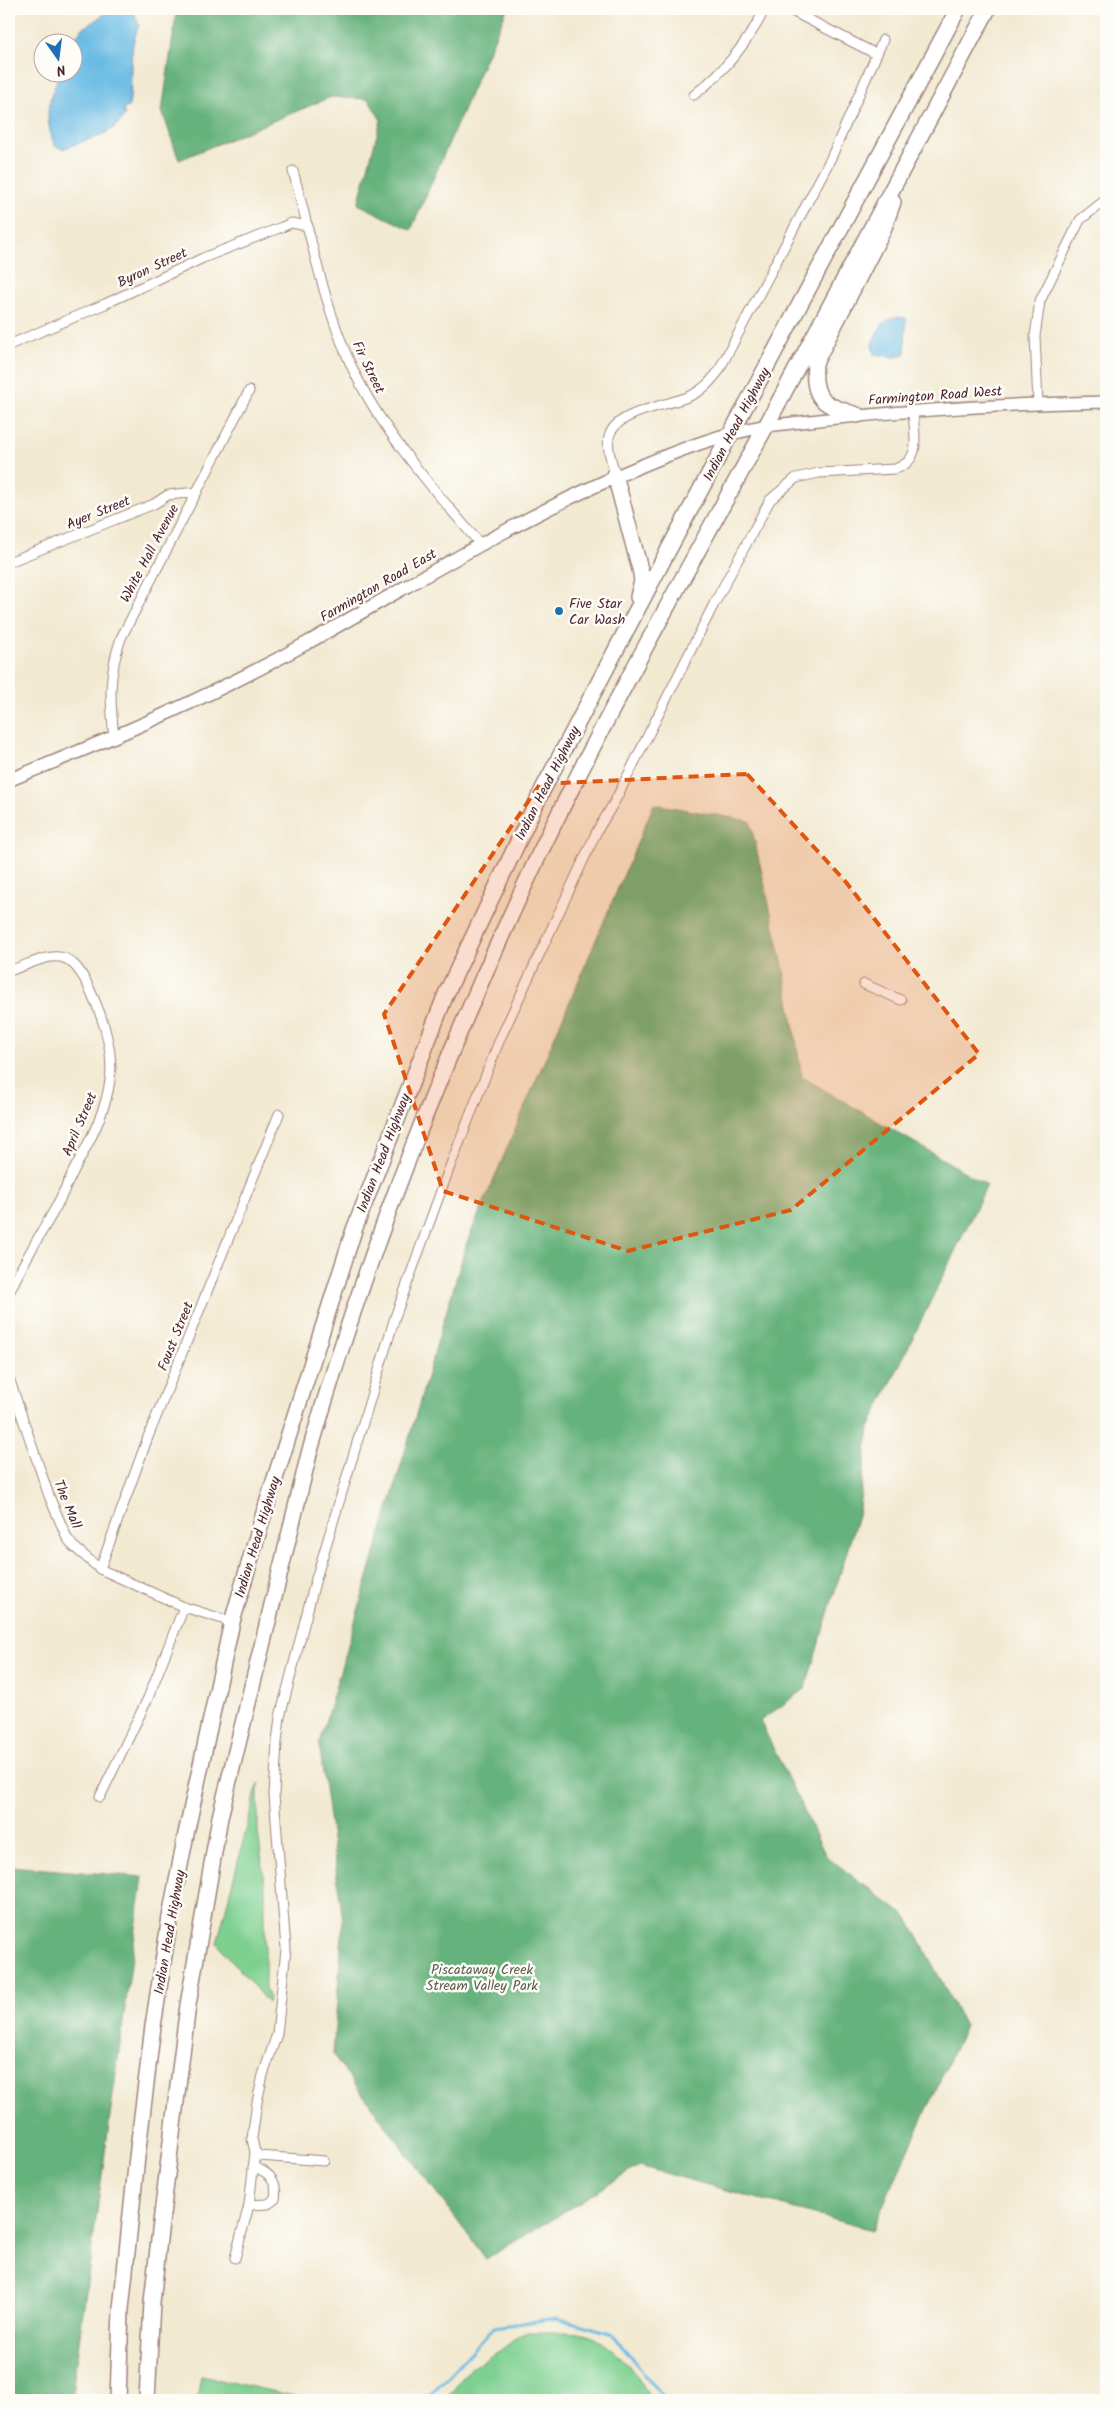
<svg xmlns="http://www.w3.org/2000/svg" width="1115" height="2409" font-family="Kalam,sans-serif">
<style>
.green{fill:#7ed091;stroke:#64785e}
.forest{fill:#66b27b;stroke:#586853}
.water{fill:#69bbe4;stroke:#5a6d88}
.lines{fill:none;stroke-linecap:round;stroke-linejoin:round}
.stream{stroke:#69bbe4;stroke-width:3}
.minor-casing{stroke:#9e847e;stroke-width:11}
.tertiary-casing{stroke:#9e847e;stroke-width:14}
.secondary-casing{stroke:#9e847e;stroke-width:15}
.trunk-casing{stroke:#9e847e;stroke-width:18}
.minor{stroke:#fff;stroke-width:9}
.tertiary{stroke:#fff;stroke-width:11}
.secondary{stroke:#fff;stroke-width:12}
.trunk{stroke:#fff;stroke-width:15}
.marked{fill:#e0560e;fill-opacity:0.2;stroke:#e0560e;stroke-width:4;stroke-dasharray:10 6;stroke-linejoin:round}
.poi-dot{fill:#1f6fb2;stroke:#fdfcf7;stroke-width:2}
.labels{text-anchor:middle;stroke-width:5;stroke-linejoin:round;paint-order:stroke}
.street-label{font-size:14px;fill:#4a1f2b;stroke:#fdfcf7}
.poi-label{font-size:14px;fill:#4a1f2b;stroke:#fdfcf7;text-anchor:start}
.park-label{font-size:14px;fill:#5c5d4f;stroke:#fdfcf7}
</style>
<rect width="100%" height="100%" fill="#fdfcf7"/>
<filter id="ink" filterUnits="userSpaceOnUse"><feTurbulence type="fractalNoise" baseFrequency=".02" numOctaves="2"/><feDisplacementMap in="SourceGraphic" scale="10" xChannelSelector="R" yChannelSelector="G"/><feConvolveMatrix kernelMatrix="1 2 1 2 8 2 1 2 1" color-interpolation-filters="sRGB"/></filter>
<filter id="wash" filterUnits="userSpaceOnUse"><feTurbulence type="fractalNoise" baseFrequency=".0096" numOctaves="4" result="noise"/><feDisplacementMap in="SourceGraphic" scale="20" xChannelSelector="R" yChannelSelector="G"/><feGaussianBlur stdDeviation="1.12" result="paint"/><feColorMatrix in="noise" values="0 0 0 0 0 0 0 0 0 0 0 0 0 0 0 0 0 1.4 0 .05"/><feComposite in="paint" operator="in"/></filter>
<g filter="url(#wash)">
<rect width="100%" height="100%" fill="#f2e9d1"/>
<g class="green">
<polygon points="258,1784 258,1832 265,1886 265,1987 269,1999 268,2003 217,1943"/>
<path d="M529,2332C547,2333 570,2330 587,2335C613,2342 640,2378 652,2400H445L472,2367L501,2350L519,2336Z"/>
<polygon points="201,2376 312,2400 197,2400"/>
</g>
<g class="forest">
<polygon points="177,9 507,9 411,230 358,204 381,120 368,99 331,97 179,160 162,111"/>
<polygon points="654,804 750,821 784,970 802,1077 987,1185 869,1428 858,1515 805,1689 760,1721 826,1856 908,1918 965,2026 872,2230 639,2166 486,2259 333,2055 343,1921 319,1743 467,1242"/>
<polygon points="9,1866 143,1877 71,2400 9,2400"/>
</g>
<g class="water">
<path d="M110,9H125L134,12L139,25C126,57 134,74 129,106L123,110L125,115C114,136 83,140 63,149L55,146C43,117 48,101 60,73L72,72C72,46 69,35 94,21C100,17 106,14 110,9Z"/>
<path d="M897,317L906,318L905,354L895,357L874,354L872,344C878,330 881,321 897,317Z"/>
</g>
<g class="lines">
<polyline class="stream" points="425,2400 494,2327 557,2318 611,2333 666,2400"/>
</g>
</g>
<g filter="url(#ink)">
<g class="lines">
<defs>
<g id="minor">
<polyline points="788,9 876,54"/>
<path d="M694,95C725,71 747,44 765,9"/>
<path d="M293,171C311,236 323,302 350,363C380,430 434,490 481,545"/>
<polyline points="9,345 105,304 203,258 282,227 291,223 308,226"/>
<polyline points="1038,404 1035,336 1040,301 1080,220 1104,201"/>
<path d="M615,475C613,464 606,449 609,437C615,410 670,406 692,395C703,390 710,382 718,372L831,158L883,40"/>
<polyline points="9,562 154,504 168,495 197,492"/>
<path d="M114,738C110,699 108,676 121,638L249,391"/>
<path d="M9,971C52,956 68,941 91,992C103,1018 114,1051 110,1080C106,1111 90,1141 75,1168C68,1182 62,1196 55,1209C39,1237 22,1264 9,1293"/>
<polyline points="864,984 901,1000"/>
<polyline points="9,1378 49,1496 67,1538 73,1546 100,1569 184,1607 232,1622"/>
<polyline points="100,1569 148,1437 279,1114"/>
<polyline points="100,1797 148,1698 184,1607"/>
<polyline points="255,2152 260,2156 324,2161"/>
<path d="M249,2205L268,2204L275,2199C278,2181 270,2172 253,2167"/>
<path d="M235,2258L249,2205L255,2152L252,2139L257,2102L263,2075L277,2034L286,1949L274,1795L277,1742L280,1717L315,1582L395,1317L449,1169L500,1039L597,831L615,801L714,604L770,500L796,478L819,473L895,469C923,460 914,436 913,411"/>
</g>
<path id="tertiary" d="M766,426C879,412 992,404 1106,402"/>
<path id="secondary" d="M9,780C111,739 211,697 307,643C419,581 527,512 646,464C685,448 724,433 766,426"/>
<g id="trunk">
<path d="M857,415C824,405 812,401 815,363L883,230L893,202"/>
<polyline points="615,475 641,573 642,581 638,597"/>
<polyline points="118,2400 121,2309 137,2157 153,2026 170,1917 186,1834 232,1622 264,1513 354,1230 446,994 543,789 662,562 958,9"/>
<path d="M147,2400L152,2302L159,2239L188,2005L220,1817L309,1454C367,1251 446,1052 536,861C606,714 687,571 765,428C840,288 913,148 988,9"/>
</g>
</defs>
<use href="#minor" class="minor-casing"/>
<use href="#tertiary" class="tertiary-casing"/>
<use href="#secondary" class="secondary-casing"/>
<use href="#trunk" class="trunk-casing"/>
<use href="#minor" class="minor"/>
<use href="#tertiary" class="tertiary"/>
<use href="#secondary" class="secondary"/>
<use href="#trunk" class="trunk"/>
</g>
</g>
<path class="marked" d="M747,774L845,881L979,1054L791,1210L628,1251L443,1191L384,1014L540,784Z"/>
<circle class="poi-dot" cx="559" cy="611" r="5"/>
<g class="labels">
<g class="street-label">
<text transform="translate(152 267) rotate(-25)" y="5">Byron Street</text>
<text transform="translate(369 367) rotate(64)" y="5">Fir Street</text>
<text transform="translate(935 395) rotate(-4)" y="5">Farmington Road West</text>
<text transform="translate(736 424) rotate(-62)" y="5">Indian Head Highway</text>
<text transform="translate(98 512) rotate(-22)" y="5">Ayer Street</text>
<text transform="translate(149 553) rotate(-62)" y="5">White Hall Avenue</text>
<text transform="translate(378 585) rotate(-30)" y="5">Farmington Road East</text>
<text transform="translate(547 783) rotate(-63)" y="5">Indian Head Highway</text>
<text transform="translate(79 1124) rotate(-67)" y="5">April Street</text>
<text transform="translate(383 1153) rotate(-69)" y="5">Indian Head Highway</text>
<text transform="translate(175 1336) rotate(-68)" y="5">Foust Street</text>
<text transform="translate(68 1504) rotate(68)" y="5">The Mall</text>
<text transform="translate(257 1537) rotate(-73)" y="5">Indian Head Highway</text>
<text transform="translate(169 1932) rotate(-80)" y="5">Indian Head Highway</text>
</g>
<g class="poi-label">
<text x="569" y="608">Five Star<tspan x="569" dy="16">Car Wash</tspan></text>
</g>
<g class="park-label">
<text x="482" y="1974">Piscataway Creek<tspan x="482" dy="16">Stream Valley Park</tspan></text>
</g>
</g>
<rect width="1115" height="2409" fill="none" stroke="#fdfcf7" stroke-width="30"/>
<g transform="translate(58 58) rotate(166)"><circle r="24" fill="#fdfcf7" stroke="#b5a4a5"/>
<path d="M0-4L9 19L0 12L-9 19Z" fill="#1f6fb2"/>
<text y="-8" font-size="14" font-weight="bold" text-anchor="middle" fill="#4a1f2b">N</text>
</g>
</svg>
